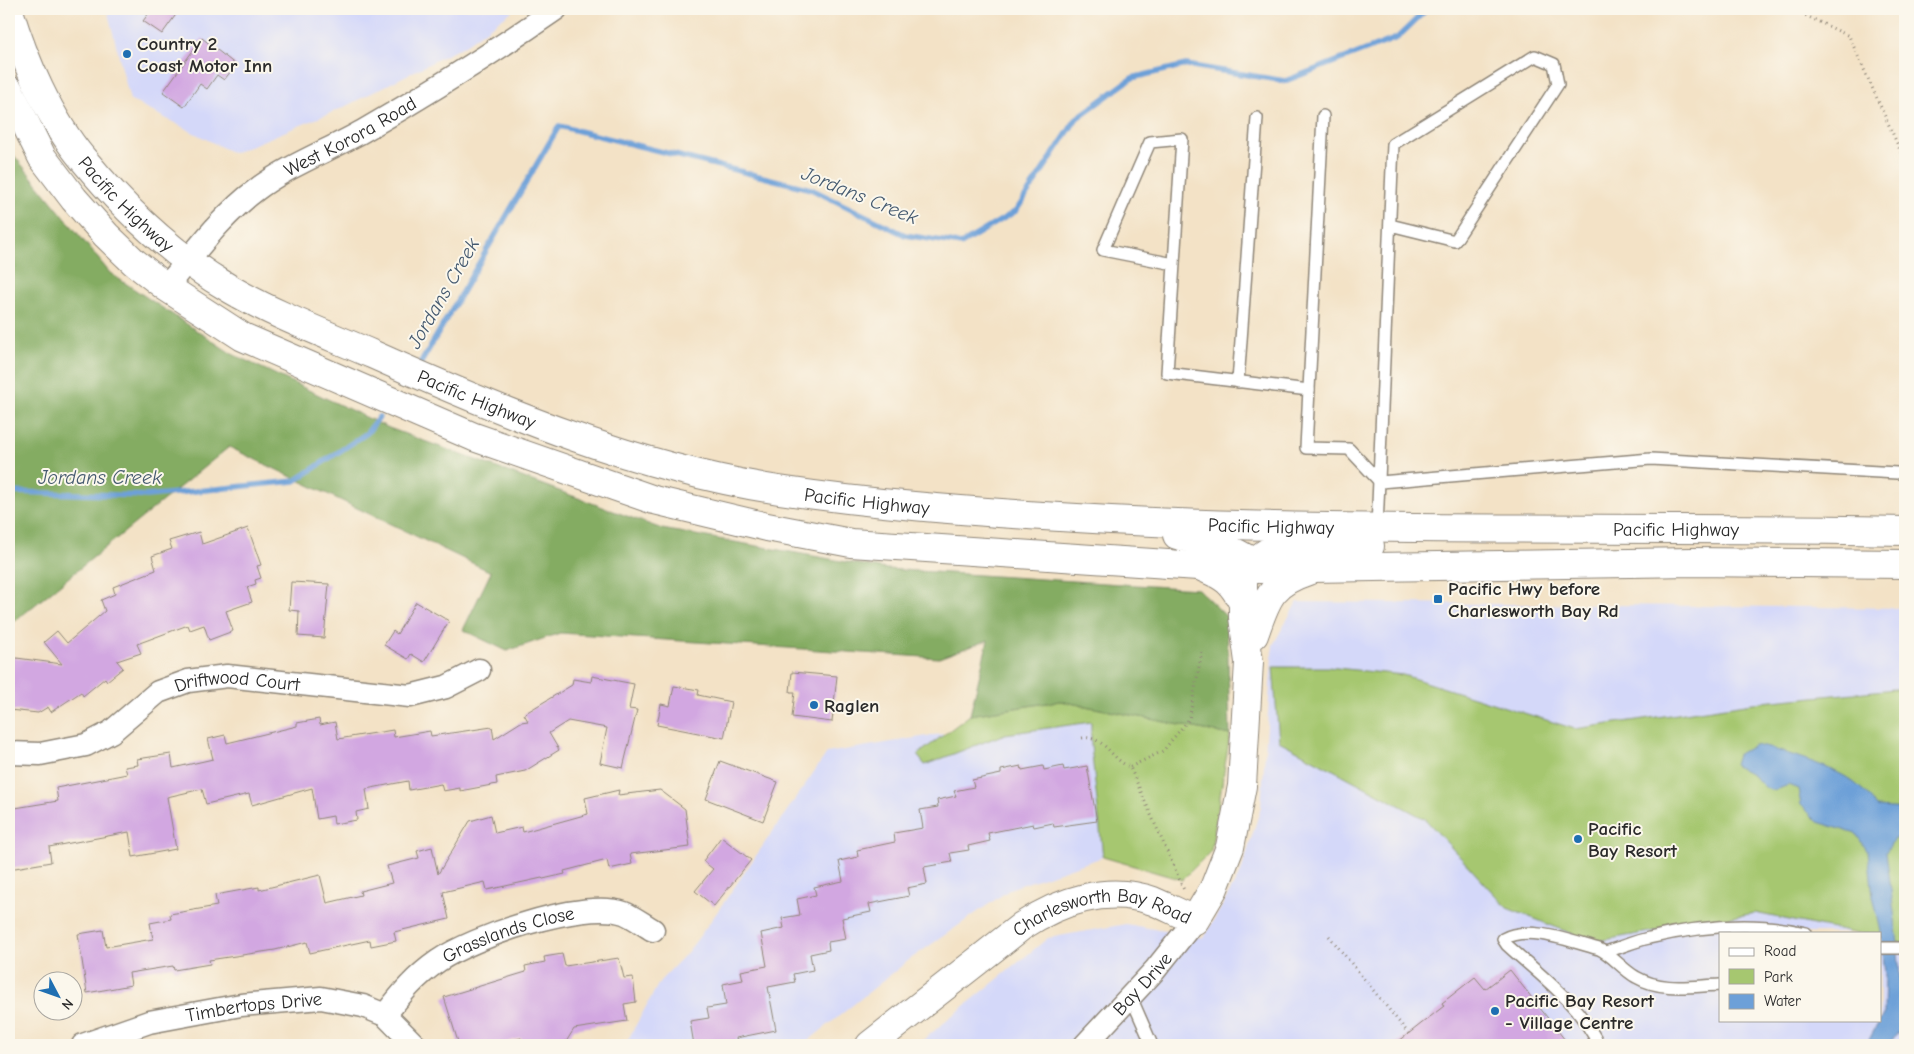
<svg xmlns="http://www.w3.org/2000/svg" width="1914" height="1054" font-family="'Comic Neue',sans-serif">
<style>
.built{fill:#d4d8f9;fill-rule:evenodd}
.green{fill:#a6c770;stroke:#68794e}
.forest{fill:#84ac62;stroke:#586c46}
.water{fill:#6da0d8;stroke:#4c6682}
.lines{fill:none;stroke-linecap:round;stroke-linejoin:round}
.stream{stroke:#6da0d8;stroke-width:5.5}
.building{fill:#d2a7e1}
.service-casing{stroke:#8f8678;stroke-width:14}
.minor-casing{stroke:#8f8678;stroke-width:25}
.tertiary-casing{stroke:#8f8678;stroke-width:30}
.trunk-casing{stroke:#8f8678;stroke-width:30}
.path{stroke:#8f8678;stroke-width:3;stroke-dasharray:1 4;stroke-linecap:butt}
.service{stroke:#fff;stroke-width:11}
.minor{stroke:#fff;stroke-width:22}
.tertiary{stroke:#fff;stroke-width:28}
.trunk{stroke:#fff;stroke-width:28}
.poi-dot{fill:#1f6fb2;stroke:#fbf7ec;stroke-width:2}
.labels{text-anchor:middle;stroke-width:4;stroke-linejoin:round;paint-order:stroke}
.poi-label{font-size:19px;font-weight:bold;fill:#2b2b2b;stroke:#fbf7ec;text-anchor:start}
.street-label{font-size:19px;fill:#2b2b2b;stroke:#fbf7ec}
.water-label{font-size:20px;font-style:italic;fill:#455a70;stroke:#fbf7ec}
</style>
<rect width="100%" height="100%" fill="#fbf7ec"/>
<filter id="ink" filterUnits="userSpaceOnUse"><feTurbulence type="fractalNoise" baseFrequency=".02" numOctaves="2"/><feDisplacementMap in="SourceGraphic" scale="10" xChannelSelector="R" yChannelSelector="G"/><feConvolveMatrix kernelMatrix="1 2 1 2 8 2 1 2 1" color-interpolation-filters="sRGB"/></filter>
<filter id="wash" filterUnits="userSpaceOnUse"><feTurbulence type="fractalNoise" baseFrequency=".0096" numOctaves="4" result="noise"/><feDisplacementMap in="SourceGraphic" scale="20" xChannelSelector="R" yChannelSelector="G"/><feGaussianBlur stdDeviation="1.12" result="paint"/><feColorMatrix in="noise" values="0 0 0 0 0 0 0 0 0 0 0 0 0 0 0 0 0 1.4 0 .05"/><feComposite in="paint" operator="in"/></filter>
<g filter="url(#wash)">
<rect width="100%" height="100%" fill="#f3e2c6"/>
<g class="built">
<polygon points="107,9 515,9 464,46 340,109 233,153 130,100"/>
<path d="M1297,602L1905,608V1045H917L1048,938L1126,924L1204,938L1241,872L1261,807L1273,645ZM1720,933H1880V1020H1720Z"/>
<polygon points="1091,722 1103,857 1012,888 909,960 803,1045 625,1045 660,981 687,953 713,918 827,753 933,735"/>
</g>
<g class="green">
<polygon points="1273,667 1327,667 1403,675 1575,729 1753,703 1905,688 1905,943 1880,938 1880,933 1853,933 1755,913 1593,942 1507,908 1425,819 1279,741"/>
<polygon points="1060,701 1230,735 1211,851 1182,880 1103,857 1091,746 1091,722 1005,734 925,765 917,755 970,715"/>
</g>
<polygon class="forest" points="9,145 12,153 110,273 232,354 389,428 662,529 886,569 1198,589 1227,617 1230,735 1060,701 970,715 988,640 939,658 560,633 507,651 463,630 491,572 229,447 9,626"/>
<path class="water" d="M1754,745C1775,748 1828,766 1846,777C1859,785 1868,795 1877,807L1905,809V835L1894,839L1886,852L1897,935L1900,978V1030L1888,1045H1866L1884,1013L1885,975L1881,932L1873,896L1868,852L1856,834L1818,822L1801,805L1798,789L1788,785C1763,797 1767,784 1748,772C1744,770 1738,768 1734,765L1737,755Z"/>
<g class="lines">
<g class="stream">
<polyline points="419,366 559,126 811,189 905,235 961,244 1016,211 1077,118 1132,78 1186,65 1285,81 1397,38 1427,9"/>
<polyline points="9,492 147,496 295,481 367,433 379,417"/>
</g>
</g>
<g id="blocks">
<g class="building">
<polygon points="152,9 180,9 162,34 143,21"/>
<polygon points="202,38 236,65 224,80 217,75 207,89 200,84 184,107 163,92"/>
<polygon points="248,528 261,565 257,566 261,578 255,580 256,584 247,587 252,602 226,611 233,631 209,640 204,625 190,630 188,625 137,644 141,653 117,661 123,668 107,681 105,678 83,696 81,692 51,712 48,707 38,713 9,710 9,657 62,664 44,642 57,631 67,643 105,611 101,600 115,594 113,587 156,570 152,556 172,549 169,541 199,532 202,544"/>
<polygon points="291,582 329,584 324,638 298,636 299,611 289,610"/>
<polygon points="416,602 449,621 424,662 411,654 408,659 384,645 393,631 397,634"/>
<polygon points="792,672 837,676 832,722 792,717 795,692 790,692"/>
<polygon points="592,676 634,684 629,709 637,710 623,768 600,763 607,728 568,721 549,733 559,750 525,771 496,777 497,784 460,791 460,788 443,791 441,784 409,790 408,781 366,789 369,809 356,812 357,820 334,824 333,816 317,819 312,788 252,805 249,794 206,804 202,789 167,797 176,849 133,857 129,832 49,847 51,862 9,869 9,809 58,801 56,788 127,774 125,767 138,765 137,759 171,754 173,768 213,759 208,739 225,735 227,743 297,726 297,723 319,719 320,725 335,722 338,739 393,730 394,737 430,731 431,736 492,727 494,739 521,722 528,721 524,714 572,685 573,679 591,682"/>
<polygon points="674,686 699,690 698,695 731,702 724,738 657,725 661,704 670,706"/>
<polygon points="720,761 778,782 763,821 706,799"/>
<polygon points="1021,766 1022,770 1043,766 1044,770 1063,766 1064,770 1087,766 1097,821 1054,827 1053,823 1034,827 1033,824 988,833 990,841 968,846 969,850 950,853 952,862 924,867 927,884 907,888 909,896 869,904 871,912 842,918 846,939 828,942 829,950 810,954 813,970 793,974 795,982 768,987 776,1030 736,1038 738,1045 694,1045 690,1021 709,1018 707,1008 726,1005 723,984 743,980 741,971 767,966 761,933 784,928 782,918 800,915 797,899 816,895 814,887 843,881 839,861 858,857 857,850 895,842 894,833 923,828 920,810 938,807 937,800 956,796 954,791 974,787 972,780 1001,774 1001,770"/>
<polygon points="619,790 618,795 660,790 685,809 690,847 630,854 632,864 609,869 607,860 564,871 565,874 543,879 542,878 487,890 485,882 443,892 449,919 394,932 396,941 371,946 370,940 310,953 307,942 275,950 209,960 210,964 174,970 173,966 129,973 131,985 87,993 78,934 103,930 106,947 153,939 150,923 171,919 170,914 217,906 215,895 259,887 259,890 320,875 327,903 361,895 360,891 392,883 387,866 419,858 417,851 432,847 438,874 470,821 491,815 495,833 522,827 523,832 588,814 585,798"/>
<polygon points="721,837 751,860 714,906 695,891 713,869 703,861"/>
<polygon points="562,954 565,966 619,958 624,978 633,977 636,1002 624,1004 627,1021 574,1029 564,1045 522,1045 521,1038 499,1045 459,1045 444,997 526,972 525,966 545,962 544,957"/>
<polygon points="1510,970 1569,1045 1394,1045 1444,1006 1442,1003 1475,977 1485,989"/>
</g>
</g>
</g>
<g filter="url(#ink)">
<use href="#blocks" fill-opacity="0" stroke="#8f8678" stroke-width="1"/>
<g class="lines">
<defs>
<g id="service">
<polyline points="1323,116 1306,448 1349,449 1380,482 1651,459 1897,473"/>
<polyline points="1174,264 1103,250 1150,142 1182,139 1167,373 1309,390"/>
<polyline points="1238,382 1257,118"/>
<polyline points="1377,528 1393,144 1535,56 1554,64 1558,84 1455,241 1390,225"/>
<polyline points="1880,948 1905,948"/>
<path d="M1605,952C1620,948 1634,941 1649,938C1700,926 1755,921 1806,933"/>
<polyline points="1131,997 1152,1045"/>
<path d="M1599,1045C1576,1000 1543,978 1507,945L1503,939C1527,924 1573,942 1599,949C1611,954 1623,970 1636,977C1662,992 1691,986 1720,985"/>
</g>
<g id="minor">
<path id="s1" d="M166,287C194,254 221,216 256,190C289,165 328,151 363,131C429,93 494,52 556,9"/>
<path id="s2" d="M9,753L40,754L86,745L111,732L158,692L188,681L227,676L410,696L446,687L479,670"/>
<path id="s3" d="M385,1015C402,993 415,977 438,961C473,937 582,899 624,913C634,917 644,925 653,930"/>
<path id="s4" d="M83,1045L149,1022L241,1005L321,998L363,1006L385,1015L415,1045"/>
<path id="s5" d="M1085,1045L1155,970L1195,920"/>
</g>
<g id="tertiary">
<path id="s6" d="M870,1045L1022,926C1060,901 1107,885 1153,901C1167,907 1181,914 1195,920L1214,888L1230,847L1242,786L1249,662L1243,617V579"/>
</g>
<g id="trunk">
<path id="s7" d="M9,11C24,60 50,120 83,159C124,209 175,257 232,290C277,316 326,334 374,355C504,413 637,468 779,490C872,504 966,511 1060,517C1341,535 1623,525 1905,531"/>
<polyline points="9,90 42,157 74,199 106,235 134,262 166,287 243,337 474,437 654,500 767,527 851,543 1243,569 1693,562 1905,564"/>
<path d="M1177,535C1206,543 1237,547 1260,569"/>
<path d="M1204,568C1226,577 1232,582 1243,603"/>
<polyline points="1243,569 1266,553 1280,548 1370,546"/>
<path d="M1254,635C1267,599 1269,584 1308,571"/>
</g>
</defs>
<use href="#service" class="service-casing"/>
<use href="#minor" class="minor-casing"/>
<use href="#tertiary" class="tertiary-casing"/>
<use href="#trunk" class="trunk-casing"/>
<g class="path">
<polyline points="1792,9 1849,36 1905,161"/>
<path d="M1082,738C1105,735 1111,760 1130,767L1184,890"/>
<polyline points="1130,767 1163,751 1189,719 1202,652"/>
<polyline points="1329,936 1409,1034"/>
</g>
<use href="#service" class="service"/>
<use href="#minor" class="minor"/>
<use href="#tertiary" class="tertiary"/>
<use href="#trunk" class="trunk"/>
</g>
</g>
<g class="poi-dot">
<circle cx="127" cy="54" r="5"/>
<rect x="1433" y="594" width="10" height="10" rx="2.5"/>
<circle cx="814" cy="705" r="5"/>
<circle cx="1578" cy="839" r="5"/>
<circle cx="1495" cy="1011" r="5"/>
</g>
<g class="labels">
<g class="poi-label">
<text x="137" y="50">Country 2<tspan x="137" dy="22">Coast Motor Inn</tspan></text>
<text x="1448" y="595">Pacific Hwy before<tspan x="1448" dy="22">Charlesworth Bay Rd</tspan></text>
<text x="824" y="712">Raglen</text>
<text x="1588" y="835">Pacific<tspan x="1588" dy="22">Bay Resort</tspan></text>
<text x="1505" y="1007">Pacific Bay Resort<tspan x="1505" dy="22">- Village Centre</tspan></text>
</g>
<g class="street-label">
<text dy="7" stroke="none"><textPath href="#s1" startOffset="241">West Korora Road</textPath></text>
<text dy="7" stroke="none"><textPath href="#s7" startOffset="229">Pacific Highway</textPath></text>
<text dy="7" stroke="none"><textPath href="#s7" startOffset="634">Pacific Highway</textPath></text>
<text dy="7" stroke="none"><textPath href="#s7" startOffset="1039">Pacific Highway</textPath></text>
<text dy="7" stroke="none"><textPath href="#s7" startOffset="1444">Pacific Highway</textPath></text>
<text dy="7" stroke="none"><textPath href="#s7" startOffset="1849">Pacific Highway</textPath></text>
<text dy="7" stroke="none"><textPath href="#s2" startOffset="249">Driftwood Court</textPath></text>
<text dy="7" stroke="none"><textPath href="#s6" startOffset="278">Charlesworth Bay Road</textPath></text>
<text dy="7" stroke="none"><textPath href="#s3" startOffset="152">Grasslands Close</textPath></text>
<text dy="7" stroke="none"><textPath href="#s5" startOffset="84">Bay Drive</textPath></text>
<text dy="7" stroke="none"><textPath href="#s4" startOffset="176">Timbertops Drive</textPath></text>
</g>
<g class="water-label">
<text transform="translate(860 195) rotate(22)" y="7">Jordans Creek</text>
<text transform="translate(443 293) rotate(-60)" y="7">Jordans Creek</text>
<text x="100" y="484">Jordans Creek</text>
</g>
</g>
<rect width="1914" height="1054" fill="none" stroke="#fbf7ec" stroke-width="30"/>
<rect x="1719" y="932" width="162" height="90" fill="#fbf7ec" stroke="#a8a59f"/>
<rect x="1729" y="948" width="25" height="8" fill="#ffffff" stroke="#a8a59f"/>
<text x="1764" y="956" font-size="15" fill="#2b2b2b">Road</text>
<rect x="1729" y="969" width="25" height="15" fill="#a6c770" stroke="#a8a59f"/>
<text x="1764" y="982" font-size="15" fill="#2b2b2b">Park</text>
<rect x="1729" y="994" width="25" height="15" fill="#6da0d8" stroke="#a8a59f"/>
<text x="1764" y="1006" font-size="15" fill="#2b2b2b">Water</text>
<g transform="translate(58 996) rotate(131)"><circle r="24" fill="#fbf7ec" stroke="#a8a59f"/>
<path d="M0-4L9 19L0 12L-9 19Z" fill="#1f6fb2"/>
<text y="-8" font-size="14" font-weight="bold" text-anchor="middle" fill="#2b2b2b">N</text>
</g>
</svg>
